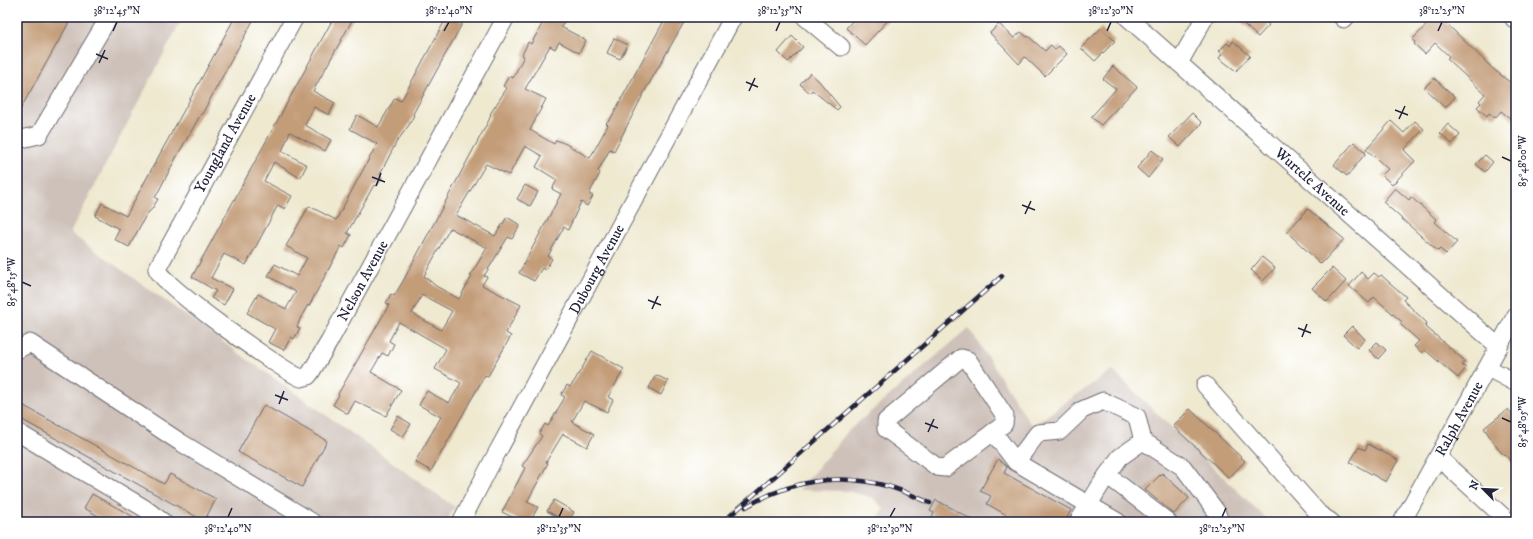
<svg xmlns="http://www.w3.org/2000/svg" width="1533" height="539" font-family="'IM FELL DW Pica',serif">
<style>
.industrial{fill:#cec1ba}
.building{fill:#c39c78;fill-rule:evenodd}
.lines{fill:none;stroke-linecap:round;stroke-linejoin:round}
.minor-casing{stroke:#6a686f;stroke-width:19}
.major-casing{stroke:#6a686f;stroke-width:23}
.minor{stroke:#fff;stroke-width:17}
.major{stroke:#fff;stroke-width:21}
.rail-casing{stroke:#22223b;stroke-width:4.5}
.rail{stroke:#fff;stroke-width:3;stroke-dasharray:9;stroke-linecap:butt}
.ticks{fill:none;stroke:#22223b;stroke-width:1.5}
.labels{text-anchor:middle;stroke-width:3;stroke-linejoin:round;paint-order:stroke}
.street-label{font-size:15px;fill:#22223b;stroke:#fff}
.neatline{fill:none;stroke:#22223b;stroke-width:1.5}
.ticks-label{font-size:10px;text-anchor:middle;fill:#22223b}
</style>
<rect width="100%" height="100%" fill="#fff"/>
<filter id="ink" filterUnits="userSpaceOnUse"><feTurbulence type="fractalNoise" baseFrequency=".025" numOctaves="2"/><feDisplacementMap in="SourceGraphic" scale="8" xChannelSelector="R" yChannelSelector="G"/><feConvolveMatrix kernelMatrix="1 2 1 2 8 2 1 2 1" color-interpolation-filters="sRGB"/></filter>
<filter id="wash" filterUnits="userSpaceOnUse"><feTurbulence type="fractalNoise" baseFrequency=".012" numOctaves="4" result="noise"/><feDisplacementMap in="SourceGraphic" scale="16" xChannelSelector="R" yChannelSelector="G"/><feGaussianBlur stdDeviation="0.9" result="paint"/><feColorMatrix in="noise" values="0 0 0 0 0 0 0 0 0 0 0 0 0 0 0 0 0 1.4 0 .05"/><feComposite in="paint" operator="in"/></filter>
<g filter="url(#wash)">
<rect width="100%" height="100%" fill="#efe9d0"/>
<g class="industrial">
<polygon points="17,17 183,17 70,233 455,507 446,522 17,522"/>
<polygon points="969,328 1032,426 1112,370 1270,522 875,522 884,509 873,498 847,491 799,490 848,431"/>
</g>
<g id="blocks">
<g class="building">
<polygon points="17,17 72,17 17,115"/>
<polygon points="235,17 255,17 202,114 201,114 177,156 155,198 158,199 152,209 146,215 129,247 114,239 119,229 95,216 102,203 126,216"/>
<polygon points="334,17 354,17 313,91 335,103 329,115 314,107 305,125 331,140 325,151 290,132 282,151 307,165 300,178 274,162 264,181 292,196 285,209 278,205 246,265 224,254 211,278 233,289 224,305 211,298 216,291 192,277"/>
<polygon points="447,17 455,17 463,22 413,114 414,115 409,125 396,143 380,174 382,178 377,186 374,185 347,233 351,235 344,248 341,246 309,306 308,305 301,317 297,327 300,328 294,339 291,337 284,350 268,342 275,329 247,313 258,294 286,309 296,292 268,276 275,264 297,276 307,258 286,246 309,206 336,220 377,144 350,129 357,115 378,127 395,98 401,101"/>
<path d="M546,17H567L561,27L586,40L579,53L559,42L555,49L550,46L539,65L525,89L546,99L530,130L554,144L556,140L566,144L590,158L608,125L606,123L611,118L666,17H687L646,89L614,151L610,149L598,171L600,173L589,194L593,196L587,206L581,202L568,230L564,227L548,256L552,259L545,270L542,268L534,281L519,273L561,194L552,189L557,180L536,167L542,156L525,146L509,175L486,164L456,215L495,236L507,217L520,225L512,239L508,237L484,276L487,277L482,285L521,305L506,333L511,336L488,376L485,375L431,471L415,462L441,417L419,405L427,391L449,403L461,383L435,369L446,349L399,322L389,341L394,344L388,356L382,353L371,372L401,390L386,416L355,401L348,414L333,405L339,395L338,394L389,305L386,303L391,294L394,296L402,283L489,120L491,115L490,114L507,88L503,86L509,76L513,78L524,56L522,55L528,42L531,44ZM450,228L487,248L470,276H472L459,299L436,286L424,276ZM422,295L452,311L441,330L412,313Z"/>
<polygon points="856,17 891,17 865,45 846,28"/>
<polygon points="1236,17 1261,17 1269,25 1258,37"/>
<polygon points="1434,17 1440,17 1492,68 1516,87 1516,123 1501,111 1495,118 1489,113 1487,116 1477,107 1481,103 1479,101 1485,94 1447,59 1449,56 1435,43 1425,54 1414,44 1415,42 1412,40"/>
<polygon points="999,24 1014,38 1021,32 1027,37 1028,36 1045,51 1051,45 1055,50 1059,46 1067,54 1045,76 1025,57 1019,64 990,33"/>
<polygon points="1101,28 1115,41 1095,61 1081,48"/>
<polygon points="792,36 803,47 788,62 778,52"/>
<polygon points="614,38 628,45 620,59 607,53"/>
<polygon points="1233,41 1250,56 1236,71 1219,58 1222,54 1219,51 1227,43 1230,46"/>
<polygon points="1113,66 1137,87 1101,125 1091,117 1116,89 1103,79"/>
<polygon points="810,73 819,81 840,107 837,110 812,90 810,93 800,84"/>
<polygon points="1434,78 1455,97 1445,108 1424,88"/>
<polygon points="1192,113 1202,123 1180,147 1169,137"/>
<polygon points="1391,121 1404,133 1415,121 1424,129 1404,150 1415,161 1392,185 1382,175 1388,169 1366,149"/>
<polygon points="1448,124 1460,135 1452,144 1440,133"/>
<polygon points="1354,142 1366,153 1347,176 1334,165"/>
<polygon points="1152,150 1163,159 1148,178 1137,168"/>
<polygon points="1485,155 1493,162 1485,172 1476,164"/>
<polygon points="525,185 538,192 530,206 517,199"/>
<polygon points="1395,188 1409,200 1411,197 1437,220 1435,222 1457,242 1446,254 1440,249 1438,251 1383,202"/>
<polygon points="1308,209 1344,239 1321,264 1287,232"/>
<polygon points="1262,257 1275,268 1263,281 1251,270"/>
<polygon points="1332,268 1346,281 1327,302 1312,288"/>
<polygon points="1361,272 1368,279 1374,273 1379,277 1381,275 1406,297 1403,300 1427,323 1425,326 1465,361 1462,365 1466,368 1458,378 1425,350 1422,353 1414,346 1419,341 1400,324 1402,322 1374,297 1369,303 1349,286"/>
<polygon points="1352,326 1365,339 1357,348 1343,335"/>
<polygon points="1377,342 1386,350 1378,359 1369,350"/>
<polygon points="592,351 624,369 608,397 613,400 607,412 584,401 572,422 594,434 587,447 563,434 546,462 548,463 527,502 538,507 530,522 522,522 502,512 525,468 522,466 542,436 539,434 545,424 548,426 565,397 561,395 567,385 570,387 575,380"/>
<polygon points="656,375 668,381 661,395 649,388"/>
<polygon points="17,402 164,484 170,474 216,499 204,521 17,417"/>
<polygon points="264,405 327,441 302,487 238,452"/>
<polygon points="1190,409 1245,461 1229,478 1173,426"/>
<polygon points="1508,409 1516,419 1516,468 1505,454 1504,455 1498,449 1484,428"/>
<polygon points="398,416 411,424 403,437 390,429"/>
<polygon points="1368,444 1398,460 1386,482 1350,462 1359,447 1365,450"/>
<polygon points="998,459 1007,467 1004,473 1071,510 1065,522 1019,522 987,504 991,496 980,491"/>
<polygon points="1162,473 1189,498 1174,514 1145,490"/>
<polygon points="92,494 143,522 109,522 84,508"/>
<polygon points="554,500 574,512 569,522 554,522 558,517 547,511"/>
<polygon points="936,500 955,510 976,522 929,522 934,513 930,511"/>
</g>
</g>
</g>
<g filter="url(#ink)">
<use href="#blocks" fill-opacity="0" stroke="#6a686f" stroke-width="1"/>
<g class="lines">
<defs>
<g id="minor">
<path id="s1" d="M295,17L157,269C161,285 281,370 301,378L308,376L311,372L329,342L506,17"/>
<polyline points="805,17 841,47"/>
<path id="s2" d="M1127,17L1499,347"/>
<polyline points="1342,17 1344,19 1346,17"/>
<polyline points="1179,63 1205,17"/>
<polyline points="17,140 39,135 109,17"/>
<polyline points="17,350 30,343 180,442 312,522"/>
<polygon points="961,358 968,360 1005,416 1004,424 945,468 937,467 886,429 886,421"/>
<polyline points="1488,368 1516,383"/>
<polyline points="1205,385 1319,514 1331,522"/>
<polyline points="17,432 144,508 163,522"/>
<polyline points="993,432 1016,462"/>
<polyline points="1438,457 1509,522"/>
<polyline points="1107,475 1168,522"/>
<path id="s3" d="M461,522L492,462L733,17"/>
<polyline points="1078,522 1105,478 1120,457 1143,441 1183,467 1216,511 1220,522"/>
<polyline points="1118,522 1016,462 1038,433 1060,431 1082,410 1103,401 1137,417 1143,441"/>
<path id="s4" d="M1402,522L1516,315"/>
</g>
<polyline id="major" points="1515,17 1516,18"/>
</defs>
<use href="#minor" class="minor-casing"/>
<use href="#major" class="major-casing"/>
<use href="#minor" class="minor"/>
<use href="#major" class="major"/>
<defs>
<g id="rail">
<path d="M746,507C789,481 838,472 887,486C902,490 916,497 930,503"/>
<polyline points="723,522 1002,276"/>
</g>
</defs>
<use href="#rail" class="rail-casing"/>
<use href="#rail" class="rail"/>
</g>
</g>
<path class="ticks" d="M113,31L117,22M444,31L449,22M776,31L780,22M1107,31L1111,22M1438,31L1442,22M96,54L108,59M99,63L105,50M746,82L758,87M749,91L755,78M1395,110L1408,115M1399,119L1405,106M1502,157L1511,161M372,177L385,182M376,186L381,173M1022,205L1035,210M1025,214L1031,201M22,282L31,286M648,300L661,305M652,309L658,296M1298,328L1311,333M1302,337L1307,324M275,395L288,400M279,404L284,391M1502,418L1511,422M925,423L938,428M928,432L934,419M228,517L232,508M559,517L563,508M890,517L895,508M1222,517L1226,508"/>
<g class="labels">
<g class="street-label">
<text transform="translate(225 143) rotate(-61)" y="5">Youngland Avenue</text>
<text dy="5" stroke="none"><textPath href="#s2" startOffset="248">Wurtele Avenue</textPath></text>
<text dy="5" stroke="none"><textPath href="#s3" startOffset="287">Dubourg Avenue</textPath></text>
<text dy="5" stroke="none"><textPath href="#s1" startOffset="586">Nelson Avenue</textPath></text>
<text dy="5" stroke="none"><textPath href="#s4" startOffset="118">Ralph Avenue</textPath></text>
</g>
</g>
<rect width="1533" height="539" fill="none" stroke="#fff" stroke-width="44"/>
<g transform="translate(1483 489) rotate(294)" stroke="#ffffff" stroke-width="3" paint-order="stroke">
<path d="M0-3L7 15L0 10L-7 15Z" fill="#22223b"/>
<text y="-6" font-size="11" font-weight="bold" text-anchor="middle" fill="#22223b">N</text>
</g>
<rect x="22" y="22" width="1489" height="495" class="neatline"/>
<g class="ticks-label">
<text x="117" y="14">38°12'45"N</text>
<text x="449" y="14">38°12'40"N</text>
<text x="780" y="14">38°12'35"N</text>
<text x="1111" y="14">38°12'30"N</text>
<text x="1442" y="14">38°12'25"N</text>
<text transform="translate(1522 161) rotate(-90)" y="4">85°48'00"W</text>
<text transform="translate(11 282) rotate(-90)" y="4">85°48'15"W</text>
<text transform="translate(1522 422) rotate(-90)" y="4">85°48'05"W</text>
<text x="228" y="532">38°12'40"N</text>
<text x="559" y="532">38°12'35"N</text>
<text x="890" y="532">38°12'30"N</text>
<text x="1222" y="532">38°12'25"N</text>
</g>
</svg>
